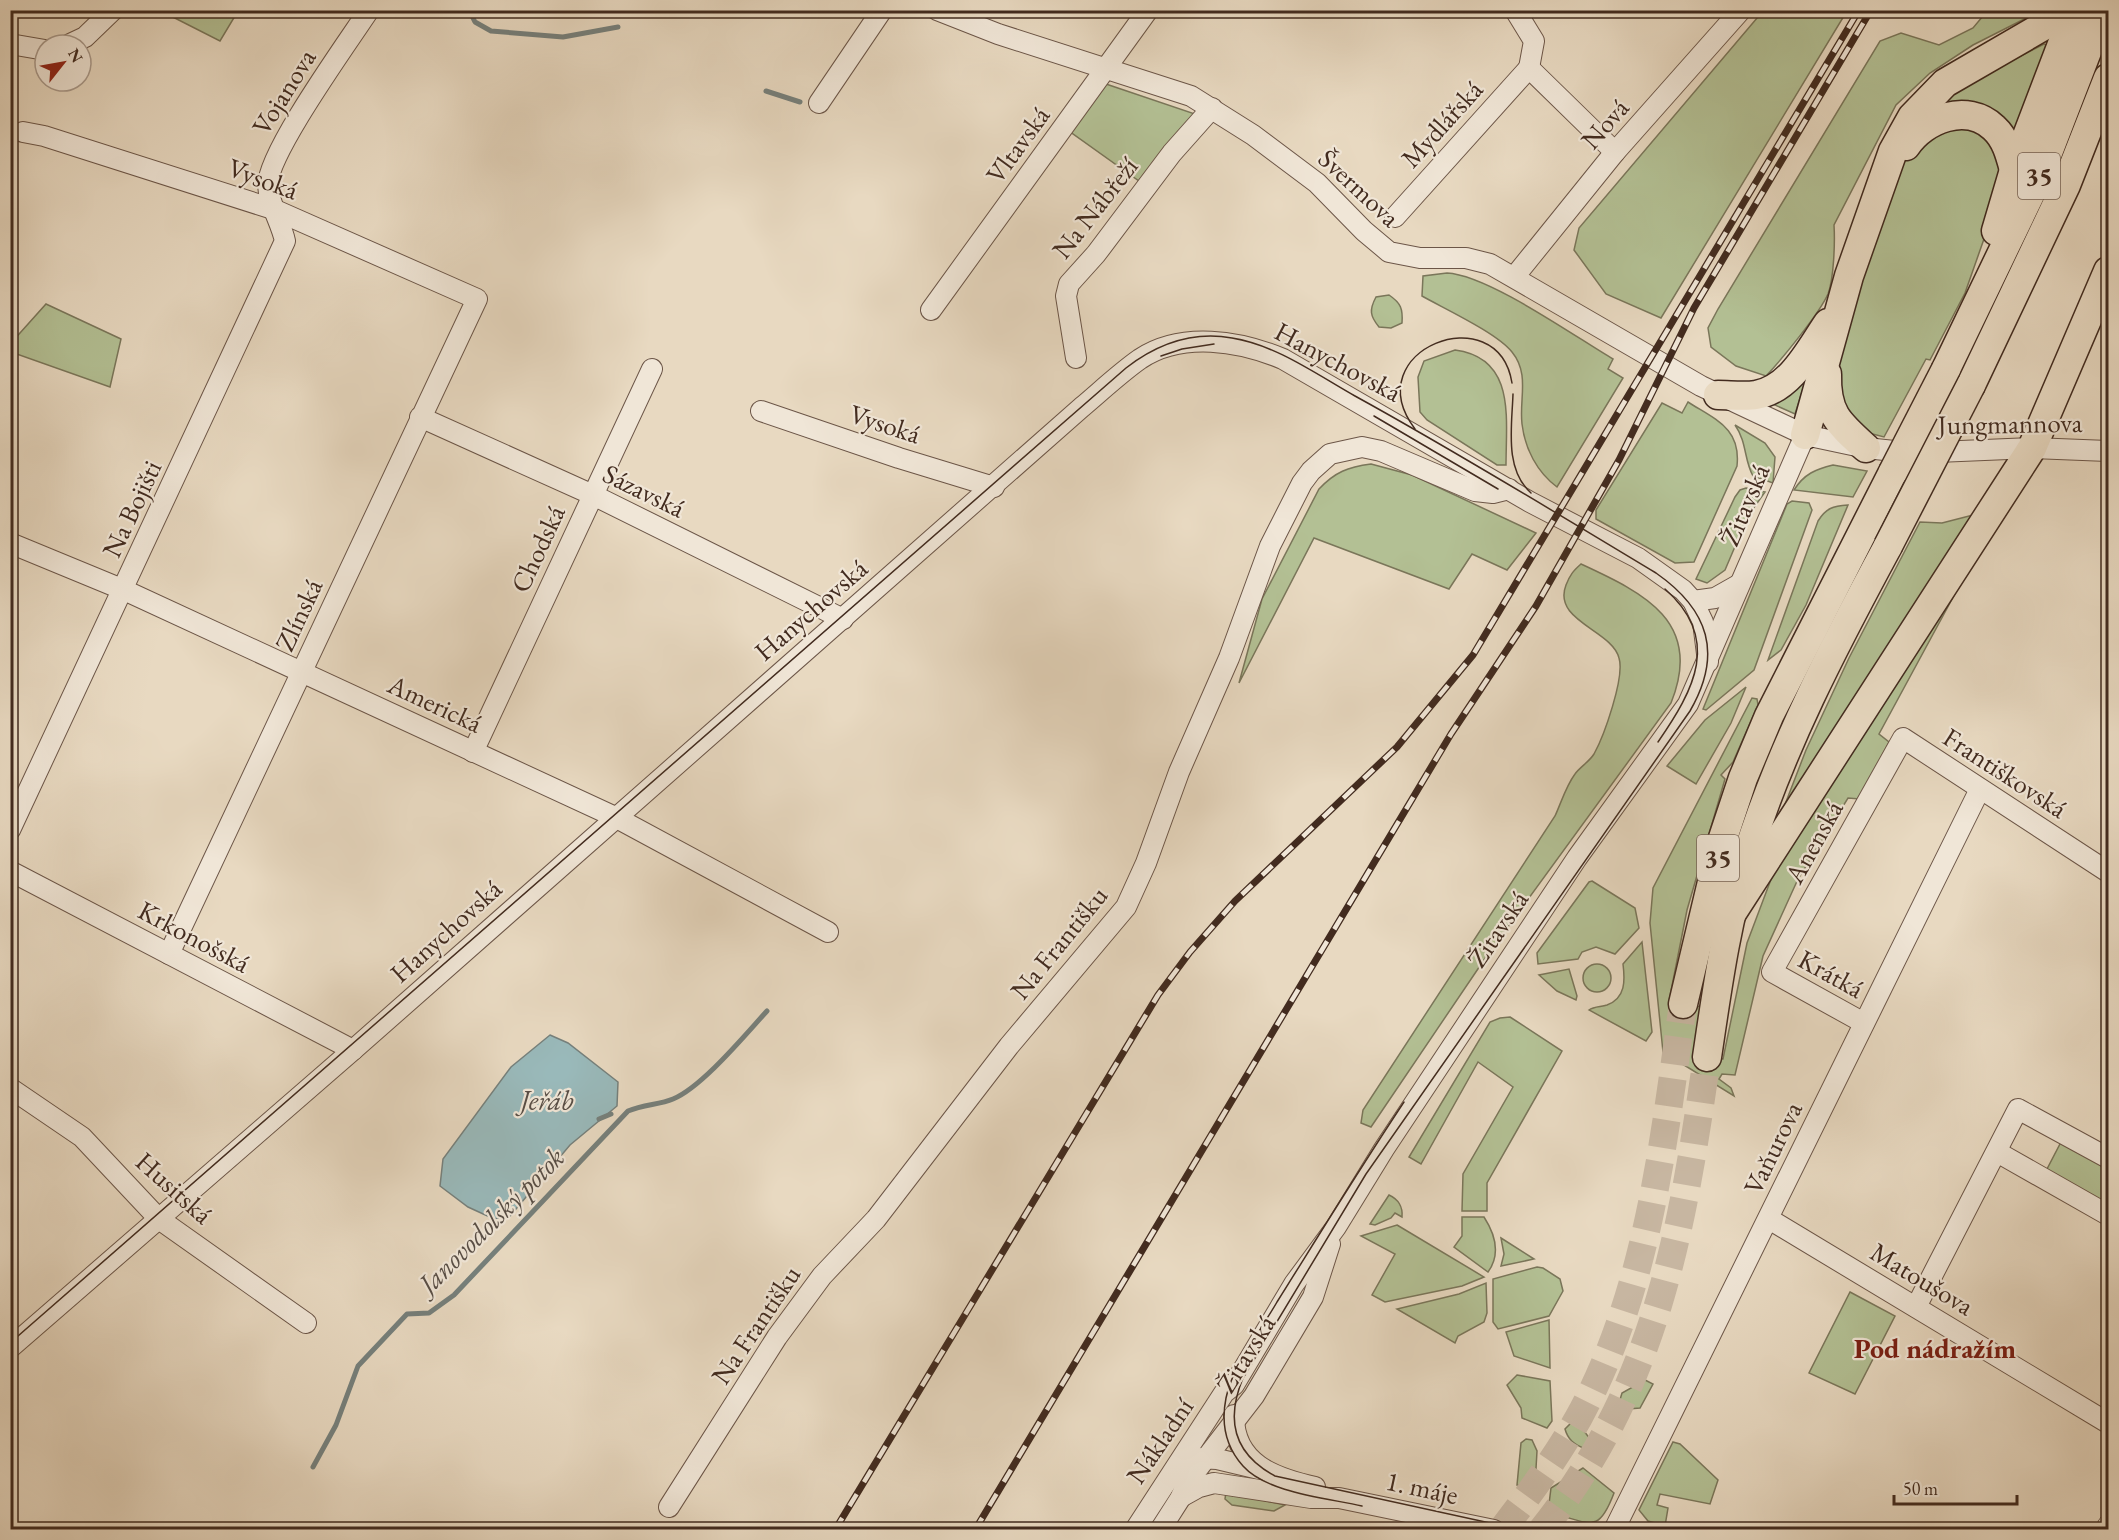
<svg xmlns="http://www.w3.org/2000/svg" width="2119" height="1540" font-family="'EB Garamond',serif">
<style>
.green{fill:#b3c094;stroke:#7a765a;stroke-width:1.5}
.water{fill:#99b9ba;stroke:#76807c;stroke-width:1.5}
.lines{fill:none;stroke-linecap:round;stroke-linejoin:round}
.stream{stroke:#76807c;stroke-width:5}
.highway-tunnel{stroke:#c7b6a1;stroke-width:28;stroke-dasharray:28 14;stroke-linecap:butt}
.minor-casing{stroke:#6c5648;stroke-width:22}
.highway-casing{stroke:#422b1f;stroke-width:31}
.minor{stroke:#f0e6d7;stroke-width:20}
.highway{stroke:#e8d9c1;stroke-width:28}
.tram{stroke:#422b1f;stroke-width:1.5}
.rail-casing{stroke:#422b1f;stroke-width:7}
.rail{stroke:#f0e6d7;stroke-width:4.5;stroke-dasharray:14;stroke-linecap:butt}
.highway-bridge-casing{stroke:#422b1f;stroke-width:31;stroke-linecap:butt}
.highway-bridge{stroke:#e8d9c1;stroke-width:28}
.labels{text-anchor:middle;stroke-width:4.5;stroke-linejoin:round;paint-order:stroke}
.shield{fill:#f0e6d7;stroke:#766356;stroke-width:1.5}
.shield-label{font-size:26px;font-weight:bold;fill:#422b1f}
.street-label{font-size:27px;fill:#422b1f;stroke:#f0e6d7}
.water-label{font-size:28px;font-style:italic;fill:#584e46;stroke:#f0e6d7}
.neighbourhood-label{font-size:28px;font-weight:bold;fill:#7a1f14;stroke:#f0e6d7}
</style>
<rect width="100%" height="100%" fill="#e8d9c1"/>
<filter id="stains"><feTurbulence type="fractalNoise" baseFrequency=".00333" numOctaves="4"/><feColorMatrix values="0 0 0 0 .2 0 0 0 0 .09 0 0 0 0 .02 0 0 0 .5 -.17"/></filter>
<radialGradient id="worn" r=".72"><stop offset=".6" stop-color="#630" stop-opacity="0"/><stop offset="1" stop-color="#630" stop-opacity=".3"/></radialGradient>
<g class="green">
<path d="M1988,10L2040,11L1973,45L1930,73L1896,105L1834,225C1835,242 1834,278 1828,294C1819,314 1782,359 1766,376L1736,366L1711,347L1708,328L1718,309L1880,41L1901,33L1939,45L1973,28Z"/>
<polygon points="161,11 238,11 220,41"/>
<polygon points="1763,11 1847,11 1661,318 1606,294 1574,250 1579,228"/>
<polygon points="2044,44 2049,46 2017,134 1942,106 1951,92"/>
<polygon points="1106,84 1195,114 1139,181 1069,131"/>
<polygon points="1970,127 1992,141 2004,182 1965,293 1930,360 1926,359 1884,437 1861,431 1847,423 1834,384 1842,339 1902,163 1927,135"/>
<path d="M1447,273C1488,275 1574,336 1613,359L1608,369L1623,378L1557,487C1537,472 1525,449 1522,424C1519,399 1530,374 1512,352C1497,333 1445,309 1422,296L1423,276Z"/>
<path d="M1389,295C1401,303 1403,309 1402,323L1391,328L1379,327C1370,316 1369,310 1376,297Z"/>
<polygon points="46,304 121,339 110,387 11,352 11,343"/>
<path d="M1455,350C1516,358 1506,418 1506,465H1497L1427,420L1420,412L1418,377L1424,361Z"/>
<polygon points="1807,376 1795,414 1766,401"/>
<path d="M1688,402C1716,420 1741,428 1737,466L1694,562L1675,563L1596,519V510L1662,403L1682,413Z"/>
<path d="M1735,425L1765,443L1775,457L1773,483L1753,476C1744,460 1747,442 1735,425Z"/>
<path d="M1371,464L1412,475L1536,533L1507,570L1472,554L1449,589L1314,538L1239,683L1262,599L1319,489C1335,472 1348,467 1371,464Z"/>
<path d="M1833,465L1867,471L1853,497L1794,490C1804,474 1816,469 1833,465Z"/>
<polygon points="1746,488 1765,492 1748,516 1725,570 1707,583 1696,579 1735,497 1740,490"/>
<polygon points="1792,501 1809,503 1812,510 1754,670 1706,710 1703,709 1787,504"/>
<path d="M1848,505L1806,605L1781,650L1768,660L1818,521C1826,508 1833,506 1848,505Z"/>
<polygon points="1977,514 1779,820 1806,750 1849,658 1920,522 1942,523"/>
<polygon points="1983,542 1879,734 1889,742 1860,799 1848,798 1798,879 1763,956 1735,1075 1722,1074 1719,1079 1731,1088 1734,1096 1663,1052 1650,923 1653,888 1752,698 1757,699 1758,705 1733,762 1721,775 1725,779 1687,910 1669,1001 1702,1007 1695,1056 1723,1059 1747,943 1776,866"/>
<path d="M1581,564C1644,593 1704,622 1671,703L1486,957L1371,1127L1361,1123L1363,1110L1555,816C1561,803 1566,786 1575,774C1580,767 1589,762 1594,754C1604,736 1625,677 1619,658C1612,630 1552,621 1566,585C1570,575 1573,571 1581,564Z"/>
<polygon points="1746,687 1731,723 1696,784 1667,766 1705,720"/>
<polygon points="1592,881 1635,908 1639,928 1615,954 1596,947 1582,952 1578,959 1538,964 1537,953 1589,882"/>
<path d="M1642,942L1652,1032L1646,1041L1589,1010C1594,1006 1601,1007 1607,1005C1626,998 1625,980 1623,964Z"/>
<circle cx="1597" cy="978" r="14"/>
<polygon points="1569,969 1577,996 1576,1000 1557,991 1539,975"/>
<polygon points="1510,1017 1562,1051 1487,1183 1487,1211 1462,1211 1463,1174 1513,1087 1478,1062 1421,1164 1409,1157 1490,1022 1500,1018"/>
<polygon points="2061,1142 2108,1168 2108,1208 2046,1171"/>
<path d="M1389,1195C1398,1199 1403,1207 1402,1217L1395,1213L1391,1218L1375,1225L1370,1224Z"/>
<path d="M1462,1217H1484C1495,1234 1501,1254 1488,1272L1454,1247L1462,1236Z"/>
<polygon points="1397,1225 1484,1277 1462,1286 1385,1302 1372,1295 1395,1254 1361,1236"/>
<polygon points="1501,1238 1534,1259 1501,1266 1504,1254"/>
<polygon points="1537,1267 1543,1268 1560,1279 1563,1291 1549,1316 1498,1329 1493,1322 1493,1279"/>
<polygon points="1486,1283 1487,1313 1484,1322 1458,1336 1455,1343 1397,1309 1459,1294"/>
<polygon points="1850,1292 1895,1316 1855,1394 1809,1373"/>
<polygon points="1549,1320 1550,1368 1514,1356 1506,1332"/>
<polygon points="1517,1375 1550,1381 1552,1421 1547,1428 1522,1418 1521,1408 1507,1385"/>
<polygon points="1645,1380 1653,1384 1640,1408 1628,1409 1619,1403 1622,1393"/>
<path d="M1572,1422H1577L1594,1444L1585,1449C1574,1444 1568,1440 1565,1429Z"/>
<polygon points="1526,1439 1532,1440 1537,1451 1535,1486 1517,1485 1521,1443"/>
<polygon points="1673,1442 1680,1444 1718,1480 1710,1504 1660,1494 1657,1505 1668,1508 1665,1526 1648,1521 1639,1510"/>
<path d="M1583,1468L1614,1493C1599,1533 1592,1524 1555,1514L1549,1504L1551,1488Z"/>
<polygon points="1226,1492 1285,1505 1274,1511 1232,1505 1225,1499"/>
</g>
<polygon class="water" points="550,1035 568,1043 618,1082 617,1106 570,1145 510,1216 494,1219 468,1207 440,1186 443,1159 511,1067"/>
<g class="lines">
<g class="stream">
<polyline points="469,10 475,22 491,31 563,37 618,27"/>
<polyline points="766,91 800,102"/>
<polyline points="599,1119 611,1114"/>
<path d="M313,1467L336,1425L358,1366L407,1314L429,1313L454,1295L628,1111C644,1104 659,1105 673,1099C702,1087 745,1035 767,1011"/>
</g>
<g class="highway-tunnel">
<path d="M1502,1530C1530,1493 1557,1456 1579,1417C1648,1290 1663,1145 1683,1004"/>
<path d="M1542,1530C1656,1386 1682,1233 1707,1057"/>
</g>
<defs>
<g id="minor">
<polyline points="937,10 998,34 1191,96 1253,135 1317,183 1364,231 1389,252 1420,258 1466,258 1490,264 1701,386 1805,435 1866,448 1913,453 2032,448 2108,451"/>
<polyline points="1515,10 1534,41 1529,68"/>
<polyline points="10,44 45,50"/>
<polyline points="68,45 85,37 113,10"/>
<polyline points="1529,68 1615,152"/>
<polyline points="819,103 882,10"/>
<polyline points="23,132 44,136 273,209 477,299 169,954"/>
<polyline points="1395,217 1529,68"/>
<polyline points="1515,276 1615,152 1741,10"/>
<polyline points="931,310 1148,10"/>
<polyline points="1076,358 1066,296 1069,284 1096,254 1172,153 1212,108"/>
<polyline points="761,411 899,458 994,487"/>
<polyline points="420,417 593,495 843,619"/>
<polyline points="10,543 124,590 613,816 828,932"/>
<polyline points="1693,601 1715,598 1738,585"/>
<polyline points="473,752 652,369"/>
<path d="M10,830L285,241C281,222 269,205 268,185C267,154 348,42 369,10"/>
<polyline points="10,871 353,1050"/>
<polyline points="1864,1023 1772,972 1903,738 2108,872"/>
<polyline points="10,1088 82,1137 159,1219 306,1323"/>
<polyline points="1997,1152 2108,1215"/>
<polyline points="1769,1219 2108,1423"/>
<polyline points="1916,1307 2018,1109 2108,1158"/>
<path d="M10,1348L353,1050L1082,407C1101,391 1120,373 1140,359C1182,331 1240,341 1283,359L1530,502L1638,558L1683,590L1693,601L1703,622L1708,662"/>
<path d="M1234,1415C1233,1464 1275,1478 1315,1487"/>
<polyline points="1197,1458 1217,1459 1259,1469"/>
<polyline points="1181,1497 1199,1487 1214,1483 1311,1498 1339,1498 1494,1530"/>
<polyline points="669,1507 777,1337 822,1276 876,1219 1009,1046 1126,907 1146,863 1179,772 1229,658 1270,546 1302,483 1311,471 1330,454 1362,447 1381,451 1475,491 1493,493 1509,489"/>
<polyline points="1135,1530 1224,1393 1234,1385 1294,1284 1336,1227 1384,1149 1577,858 1688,704 1805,435"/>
<polyline points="1160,1530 1181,1497 1186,1484 1254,1396 1313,1297 1330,1244"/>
<polyline points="1614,1530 1980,789"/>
<polyline points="2106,1530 2108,1525"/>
</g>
<g id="highway">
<path d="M1906,146C1924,119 1967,102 1994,128C2006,139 2010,155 2014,170"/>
<polyline points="1996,231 2014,170 2075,10"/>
<polyline points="1946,369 2039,176 2103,10"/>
<path d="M1827,374C1826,413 1838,423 1866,448"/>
<polyline points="1971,385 2066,185 2108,78"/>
<path d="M1718,395C1730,395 1744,397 1756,395C1791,389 1810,349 1828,323"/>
<polyline points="1805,435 1849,276 1893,151 1912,117 1945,83 2059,17 2066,10"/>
<polyline points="1732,913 2032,448 2108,271"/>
<polyline points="1683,1004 1721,844 1743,778 1769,716 1893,472"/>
<path d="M1707,1057C1717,990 1726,921 1747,856C1781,747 1834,646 1888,546"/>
</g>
</defs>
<use href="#minor" class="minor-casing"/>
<use href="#highway" class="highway-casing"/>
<use href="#minor" class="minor"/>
<use href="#highway" class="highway"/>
<g class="tram">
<polyline points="1161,356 1182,349 1214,344"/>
<path d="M1513,394C1512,426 1504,469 1531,493"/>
<polyline points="1374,416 1498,489"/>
<path d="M1415,429C1355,350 1498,295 1512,383"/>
<path d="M1658,742C1694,690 1722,639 1665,589"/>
<path d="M10,1343L1126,368C1157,344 1193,331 1232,338C1276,345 1316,374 1355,396C1457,452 1556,513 1656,573C1709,610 1723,654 1690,711L1366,1174L1243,1378C1225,1421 1234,1454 1275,1476L1522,1530"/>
<path d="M1362,1506C1327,1498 1267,1493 1243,1466C1226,1447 1221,1423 1226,1398C1233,1364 1260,1332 1277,1302C1319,1235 1360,1168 1404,1102"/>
</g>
<defs>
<g id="rail">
<polyline points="835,1530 1158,995 1190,952 1235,901 1397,747 1473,655 1859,10"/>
<polyline points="975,1530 1451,734 1536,606 1619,460 1694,308 1871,10"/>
</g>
</defs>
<use href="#rail" class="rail-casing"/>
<use href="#rail" class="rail"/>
<defs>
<g id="highway-bridge">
<polyline points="1893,472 1946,369"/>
<polyline points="1888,546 1971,385"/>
</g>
</defs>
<use href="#highway-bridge" class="highway-bridge-casing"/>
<use href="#highway-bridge" class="highway-bridge"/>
</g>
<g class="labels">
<g class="shield">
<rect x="2018" y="153" width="42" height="46" rx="4.5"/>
<rect x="1697" y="835" width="42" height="46" rx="4.5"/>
</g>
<g class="shield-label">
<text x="2039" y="185">35</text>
<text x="1718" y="867">35</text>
</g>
<g class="street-label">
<text transform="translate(284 92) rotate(-58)" y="9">Vojanova</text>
<text transform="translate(1442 124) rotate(-48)" y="9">Mydlářská</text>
<text transform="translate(1605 124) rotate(-49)" y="9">Nová</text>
<text transform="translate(1018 145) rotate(-54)" y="9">Vltavská</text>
<text transform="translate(263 179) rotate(20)" y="9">Vysoká</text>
<text transform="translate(1359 188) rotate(43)" y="9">Švermova</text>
<text transform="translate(1095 208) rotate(-52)" y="9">Na Nábřeží</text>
<text transform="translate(1338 362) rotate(28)" y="9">Hanychovská</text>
<text transform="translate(885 424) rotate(18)" y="9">Vysoká</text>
<text transform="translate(2010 424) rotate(-1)" y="9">Jungmannova</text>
<text transform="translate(644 491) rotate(26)" y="9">Sázavská</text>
<text transform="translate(1745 505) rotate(-67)" y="9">Žitavská</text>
<text transform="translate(132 509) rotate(-65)" y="9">Na Bojišti</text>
<text transform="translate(538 549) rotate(-65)" y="9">Chodská</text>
<text transform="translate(811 610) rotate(-41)" y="9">Hanychovská</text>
<text transform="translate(299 615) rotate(-65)" y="9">Zlínská</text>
<text transform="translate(435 704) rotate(25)" y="9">Americká</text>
<text transform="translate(2005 773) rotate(33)" y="9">Františkovská</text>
<text transform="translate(1814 842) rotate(-61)" y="9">Anenská</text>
<text transform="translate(1498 929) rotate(-56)" y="9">Žitavská</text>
<text transform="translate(446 931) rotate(-42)" y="9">Hanychovská</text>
<text transform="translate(194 937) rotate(28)" y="9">Krkonošská</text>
<text transform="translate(1059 943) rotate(-51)" y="9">Na Františku</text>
<text transform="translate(1831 974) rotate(29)" y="9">Krátká</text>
<text transform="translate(1773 1148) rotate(-64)" y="9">Vaňurova</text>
<text transform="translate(174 1188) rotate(42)" y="9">Husitská</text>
<text transform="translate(1922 1279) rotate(31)" y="9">Matoušova</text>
<text transform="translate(756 1325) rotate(-56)" y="9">Na Františku</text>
<text transform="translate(1246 1354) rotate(-58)" y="9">Žitavská</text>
<text transform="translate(1160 1441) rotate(-56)" y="9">Nákladní</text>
<text transform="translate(1422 1488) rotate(12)" y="9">1. máje</text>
</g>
<g class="water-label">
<text x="547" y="1110">Jeřáb</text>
<text transform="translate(491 1220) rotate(-45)" y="10">Janovodolský potok</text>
</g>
<g class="neighbourhood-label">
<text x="1935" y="1358">Pod nádražím</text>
</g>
</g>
<rect width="2119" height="1540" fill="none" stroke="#e8d9c1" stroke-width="36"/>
<rect x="12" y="12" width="2095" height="1516" fill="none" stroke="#422b1f" stroke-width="3"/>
<rect x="18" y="18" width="2083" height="1504" fill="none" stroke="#422b1f" stroke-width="1.5"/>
<g transform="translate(63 63) rotate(59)"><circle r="28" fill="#f0e6d7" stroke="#aa9b8d" stroke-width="1.5"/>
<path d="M0-4.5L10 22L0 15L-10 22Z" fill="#8f2418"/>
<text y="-9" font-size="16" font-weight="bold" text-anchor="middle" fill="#422b1f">N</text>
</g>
<path d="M1894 1495v9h123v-9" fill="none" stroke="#422b1f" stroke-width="3"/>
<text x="1903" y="1495" font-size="18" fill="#422b1f" stroke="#f0e6d7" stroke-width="4.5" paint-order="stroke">50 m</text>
<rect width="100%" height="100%" filter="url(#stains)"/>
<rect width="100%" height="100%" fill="url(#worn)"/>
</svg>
